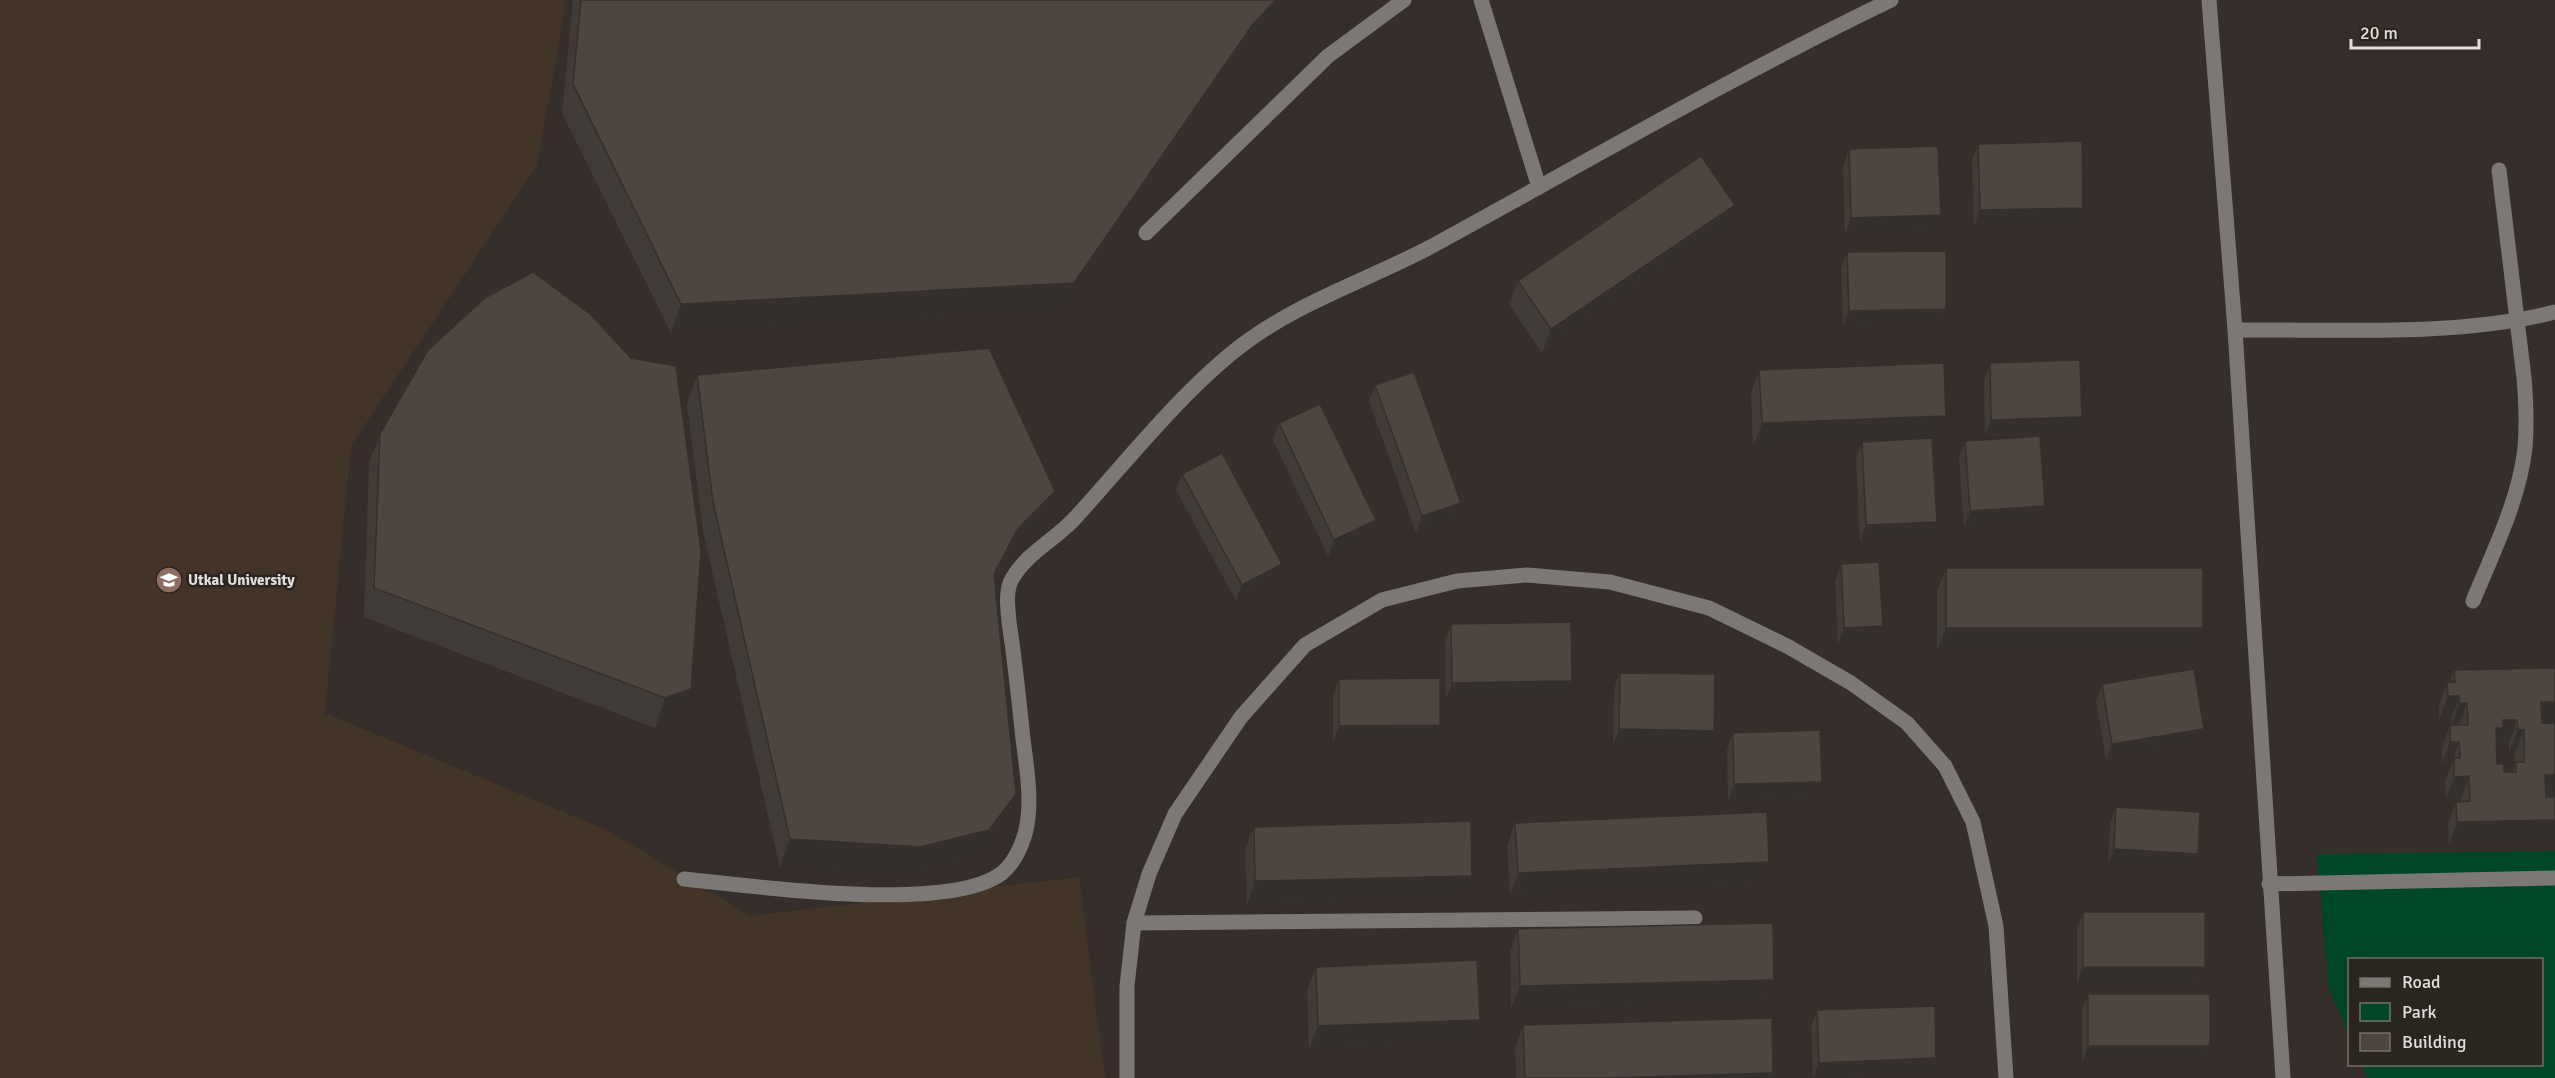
<svg xmlns="http://www.w3.org/2000/svg" width="2555" height="1078" font-family="Signika,sans-serif">
<style>
.education{fill:#423527}
.green{fill:#004728}
.lines{fill:none;stroke-linecap:round;stroke-linejoin:round}
.minor{stroke:#7b7875;stroke-width:15}
.wall{fill:#413b37;fill-rule:evenodd}
.shaded-wall{fill:#35302d}
.building{fill:#4c4540;stroke:#35302d;stroke-width:1.5;fill-rule:evenodd}
.labels{text-anchor:middle;stroke-width:5;stroke-linejoin:round;paint-order:stroke}
.poi-label{font-size:15px;font-weight:bold;fill:#e3dedc;stroke:#2b2520;text-anchor:start}
</style>
<rect width="100%" height="100%" fill="#362e2a"/>
<polygon class="education" points="0,0 563,0 565,10 537,166 351,446 325,713 607,830 750,916 1079,877 1105,1078 0,1078"/>
<polygon class="green" points="2555,851 2555,1078 2368,1078 2362,1065 2542,1064 2542,960 2350,960 2349,1035 2329,988 2317,854"/>
<g class="lines">
<g class="minor">
<polyline points="1481,0 1539,187"/>
<polyline points="2209,0 2235,330 2283,1078"/>
<polyline points="1146,233 1328,56 1404,0"/>
<path d="M2235,330C2335,329 2459,337 2555,312"/>
<path d="M2473,601C2493,552 2519,501 2525,448C2527,424 2526,401 2524,378L2499,170"/>
<path d="M684,879C753,886 948,914 1002,873C1013,864 1021,847 1025,834C1033,804 1027,770 1023,739C1019,700 1015,661 1009,622C1008,609 1005,591 1012,579C1026,553 1058,538 1076,517C1128,460 1182,391 1242,345C1300,301 1371,279 1434,245C1586,162 1735,75 1891,0"/>
<polyline points="2269,884 2555,878"/>
<polyline points="1134,923 1695,918"/>
<polyline points="1127,1078 1127,986 1134,923 1149,874 1175,814 1241,717 1305,645 1382,600 1457,581 1527,575 1610,582 1709,608 1787,646 1851,683 1907,723 1945,766 1973,822 1996,926 2006,1078"/>
</g>
</g>
<g class="wall">
<polygon points="573,0 1294,0 1242,53 1064,312 671,333 562,113"/>
<polygon points="1978,144 2077,224 1974,226 1972,160"/>
<polygon points="1849,149 1941,215 1935,231 1845,235 1843,166"/>
<polygon points="1726,229 1542,353 1509,304 1518,281"/>
<polygon points="1847,252 1946,309 1941,325 1843,327 1841,269"/>
<polygon points="1990,363 2082,417 2076,434 1985,436 1984,380"/>
<polygon points="1759,370 1938,440 1933,440 1931,538 1860,542 1856,459 1862,442 1753,447 1751,394"/>
<polygon points="697,375 1055,491 1044,520 1006,559 995,581 1016,794 1005,823 978,859 910,876 780,868 703,531 687,404"/>
<polygon points="1375,385 1461,503 1455,519 1416,533 1369,401"/>
<polygon points="1279,423 1370,536 1328,556 1273,440"/>
<polygon points="380,434 691,689 680,718 655,728 364,617 369,463"/>
<polygon points="1965,441 2039,522 1964,528 1959,458"/>
<polygon points="1182,474 1276,580 1236,601 1176,490"/>
<polygon points="1841,564 1877,643 1838,645 1835,581"/>
<polygon points="1946,568 2203,628 2195,651 1937,651 1937,591"/>
<polygon points="1451,624 1566,697 1446,699 1445,640"/>
<path d="M2555,668V843L2449,845L2448,825L2456,802L2461,801V800H2446L2445,781L2451,765H2442V749L2450,725L2451,720H2439V705L2447,682H2450L2454,670ZM2509,743V753H2515V765L2513,772H2504L2497,764V744Z"/>
<polygon points="1620,673 1714,731 1708,747 1613,746 1614,689"/>
<polygon points="1339,679 1440,725 1434,742 1333,742 1333,695"/>
<polygon points="2102,684 2198,745 2106,760 2096,701"/>
<polygon points="1733,733 1816,798 1728,801 1727,749"/>
<polygon points="2116,807 2192,870 2108,865 2110,824"/>
<polygon points="1515,823 1769,862 1760,886 1510,896 1507,846"/>
<polygon points="1254,827 1472,876 1464,899 1247,905 1245,850"/>
<polygon points="2083,912 2205,967 2199,984 2077,984 2077,928"/>
<polygon points="1518,929 1774,980 1765,1004 1511,1009 1510,952"/>
<polygon points="1316,967 1480,1020 1471,1044 1309,1049 1307,990"/>
<polygon points="2088,994 2210,1046 2204,1062 2082,1062 2082,1011"/>
<polygon points="1817,1010 1936,1058 1931,1075 1842,1078 1813,1078 1811,1027"/>
<polygon points="1523,1025 1773,1073 1772,1078 1516,1078 1515,1048"/>
</g>
<g class="shaded-wall">
<polygon points="1276,0 1294,0 1242,53 1064,312 671,333 681,304 1253,24"/>
<polygon points="1735,205 1726,229 1542,353 1551,329"/>
<polygon points="2083,208 2077,224 1974,226 1980,210"/>
<polygon points="1941,215 1935,231 1845,235 1851,218"/>
<polygon points="1946,309 1941,325 1843,327 1849,311"/>
<polygon points="1946,416 1938,440 1753,447 1762,423"/>
<polygon points="2082,417 2076,434 1985,436 1991,420"/>
<polygon points="1055,491 1044,520 1006,559 984,603 994,574 1017,530"/>
<polygon points="1461,503 1455,519 1416,533 1422,516"/>
<polygon points="2045,506 2039,522 1964,528 1970,511"/>
<polygon points="1376,520 1370,536 1328,556 1334,540"/>
<polygon points="1937,522 1931,538 1860,542 1866,525"/>
<polygon points="1282,564 1276,580 1236,601 1242,585"/>
<polygon points="1883,626 1877,643 1838,645 1844,628"/>
<polygon points="1946,628 2203,628 2195,651 1937,651"/>
<polygon points="1572,681 1566,697 1446,699 1452,683"/>
<polygon points="691,689 680,718 655,728 665,698"/>
<polygon points="2448,696 2459,696 2451,720 2439,720"/>
<polygon points="2541,702 2555,702 2555,725 2532,725"/>
<polygon points="2459,703 2467,703 2459,726 2451,727"/>
<polygon points="2503,720 2517,720 2509,743 2497,744 2495,752 2496,728"/>
<polygon points="1440,725 1434,742 1333,742 1339,726"/>
<polygon points="1619,729 1714,731 1708,747 1613,746"/>
<polygon points="2204,729 2198,745 2106,760 2112,744"/>
<polygon points="2518,730 2524,730 2515,753 2509,753"/>
<polygon points="2450,742 2459,742 2451,765 2442,765"/>
<polygon points="2545,775 2555,775 2555,798 2536,799"/>
<polygon points="2469,776 2461,800 2446,800 2454,777"/>
<polygon points="1822,782 1816,798 1728,801 1734,784"/>
<polygon points="1016,794 1005,823 978,859 910,876 780,868 790,839"/>
<polygon points="2555,820 2555,843 2449,845 2457,822"/>
<polygon points="2114,849 2198,854 2192,870 2108,865"/>
<polygon points="1769,862 1760,886 1510,896 1518,873"/>
<polygon points="1472,876 1464,899 1247,905 1255,881"/>
<polygon points="2083,967 2205,967 2199,984 2077,984"/>
<polygon points="1774,980 1765,1004 1511,1009 1520,986"/>
<polygon points="1480,1020 1471,1044 1309,1049 1318,1026"/>
<polygon points="2088,1046 2210,1046 2204,1062 2082,1062"/>
<polygon points="1936,1058 1931,1075 1842,1078 1813,1078 1819,1063"/>
<polygon points="1773,1073 1772,1078 1607,1078"/>
</g>
<g class="building">
<polygon points="581,0 1276,0 1253,24 1074,283 681,304 573,84"/>
<polygon points="2082,141 2083,208 1980,210 1978,144"/>
<polygon points="1938,146 1941,215 1851,218 1849,149"/>
<polygon points="1701,156 1735,205 1551,329 1518,281"/>
<polygon points="1946,251 1946,309 1849,311 1847,252"/>
<polygon points="533,272 590,314 631,358 676,366 701,551 691,689 665,698 374,588 380,434 428,350 485,298"/>
<polygon points="989,348 1055,491 1017,530 994,574 1016,794 989,830 921,847 790,839 713,502 697,375"/>
<polygon points="2080,360 2082,417 1991,420 1990,363"/>
<polygon points="1944,363 1946,416 1762,423 1759,370"/>
<polygon points="1414,372 1461,503 1422,516 1375,385"/>
<polygon points="1320,404 1376,520 1334,540 1279,423"/>
<polygon points="2040,436 2045,506 1970,511 1965,441"/>
<polygon points="1932,438 1937,522 1866,525 1862,442"/>
<polygon points="1222,453 1282,564 1242,585 1182,474"/>
<polygon points="1879,562 1883,626 1844,628 1841,564"/>
<rect x="1946" y="568" width="257" height="60"/>
<polygon points="1571,622 1572,681 1452,683 1451,624"/>
<path d="M2555,668V702H2541L2542,723H2555V775H2545L2546,797H2555V820L2457,822L2456,802L2470,801L2469,776L2454,777V758H2460L2459,742H2450V725H2468L2467,703H2459V696H2448L2447,682H2455L2454,670ZM2503,720H2517L2518,730H2524V762H2516V772H2504V764H2497L2496,728H2503Z"/>
<polygon points="2194,669 2204,729 2112,744 2102,684"/>
<polygon points="1620,673 1715,674 1714,731 1619,729"/>
<polygon points="1440,678 1440,725 1339,726 1339,679"/>
<polygon points="1820,730 1822,782 1734,784 1733,733"/>
<polygon points="2116,807 2200,812 2198,854 2114,849"/>
<polygon points="1767,812 1769,862 1518,873 1515,823"/>
<polygon points="1471,821 1472,876 1255,881 1254,827"/>
<rect x="2083" y="912" width="122" height="55"/>
<polygon points="1773,923 1774,980 1520,986 1518,929"/>
<polygon points="1477,960 1480,1020 1318,1026 1316,967"/>
<rect x="2088" y="994" width="122" height="52"/>
<polygon points="1935,1006 1936,1058 1819,1063 1817,1010"/>
<polygon points="1772,1018 1773,1073 1607,1078 1525,1078 1523,1025"/>
</g>
<defs>
<symbol id="university-disc" viewBox="-11 -11 22 22"><circle r="9.5" fill="#8d6e63" stroke="#2b2520"/><path d="M0-5L7-2L0 1L-7-2ZM-4 1L0 2.5L4 1V4Q0 6-4 4Z" fill="#fff"/></symbol>
</defs>
<g fill-rule="evenodd">
<use href="#university-disc" x="154" y="565" width="30" height="30"/>
</g>
<g class="labels">
<g class="poi-label">
<text x="188" y="585">Utkal University</text>
</g>
</g>
<rect x="2348" y="958" width="195" height="108" fill="#2b2520" stroke="#756f6b" stroke-width="1.5"/>
<rect x="2360" y="978" width="30" height="9" fill="#7b7875" stroke="#756f6b" stroke-width="1.5"/>
<text x="2402" y="988" font-size="18" fill="#e3dedc">Road</text>
<rect x="2360" y="1003" width="30" height="18" fill="#004728" stroke="#756f6b" stroke-width="1.5"/>
<text x="2402" y="1018" font-size="18" fill="#e3dedc">Park</text>
<rect x="2360" y="1033" width="30" height="18" fill="#4c4540" stroke="#756f6b" stroke-width="1.5"/>
<text x="2402" y="1048" font-size="18" fill="#e3dedc">Building</text>
<path d="M2351 39v9h128v-9" fill="none" stroke="#e3dedc" stroke-width="3"/>
<text x="2360" y="39" font-size="18" fill="#e3dedc" stroke="#2b2520" stroke-width="4.5" paint-order="stroke">20 m</text>
</svg>
